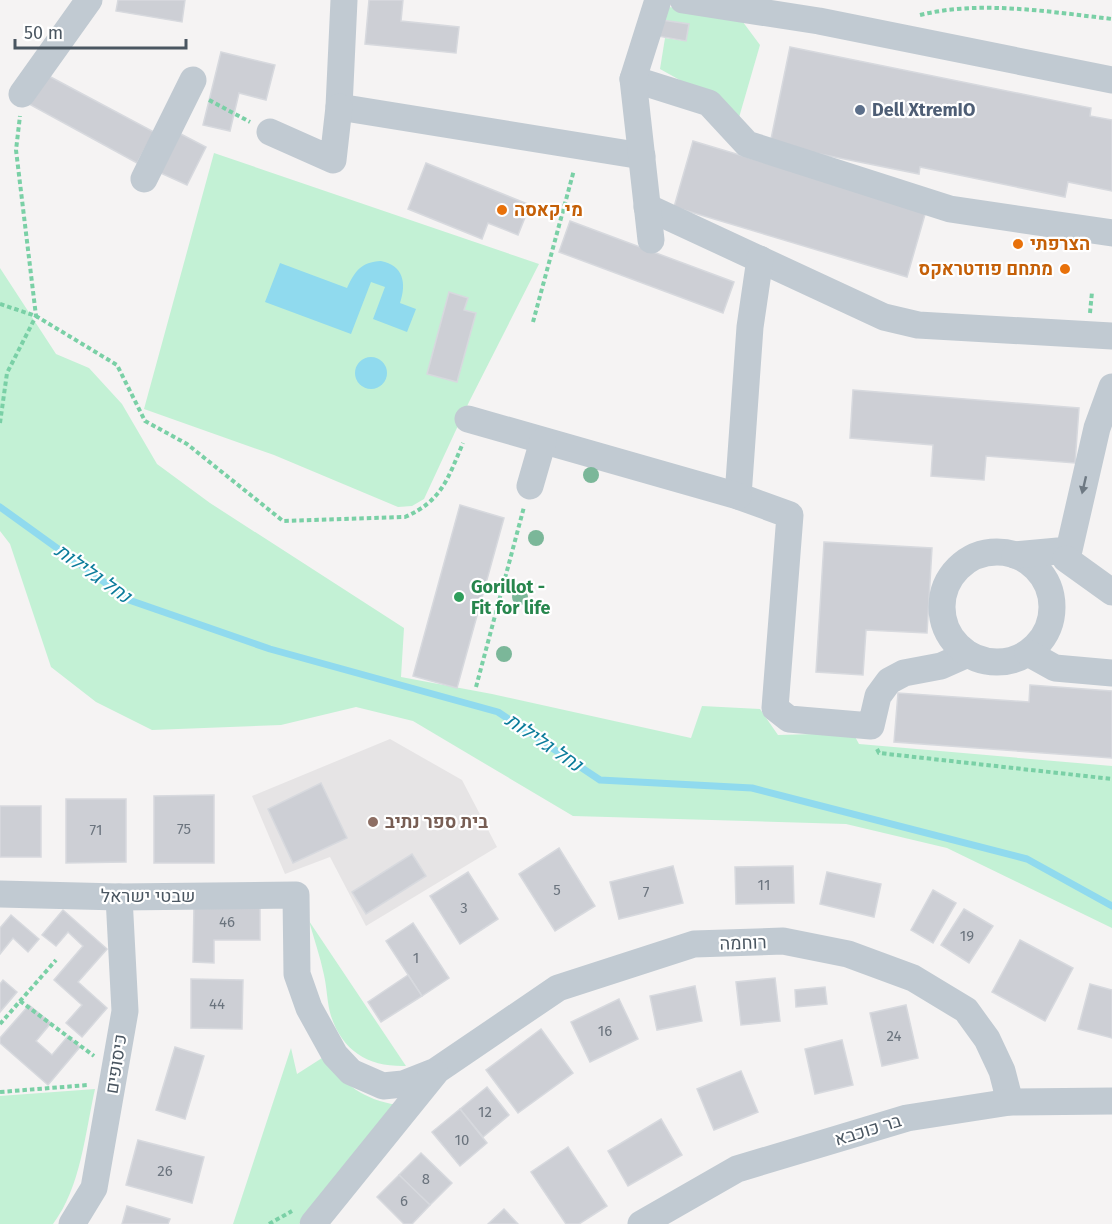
<svg xmlns="http://www.w3.org/2000/svg" width="1112" height="1224" font-family="'Fira Sans',Heebo,sans-serif">
<style>
.education{fill:#e6e4e5}
.green{fill:#c3f1d5}
.water{fill:#90daee}
.lines{fill:none;stroke-linecap:round;stroke-linejoin:round}
.stream{stroke:#90daee;stroke-width:7}
.building{fill:#cdcfd5;stroke:#d7d9de;stroke-width:1.5}
.path{stroke:#7ad0a6;stroke-width:4;stroke-dasharray:4.5 3;stroke-linecap:butt}
.minor{stroke:#c1cad2;stroke-width:27}
.tree{fill:#7bb799}
.oneway{fill:#6e7983}
.service-dot{fill:#5c6f8a;stroke:#fff;stroke-width:2}
.food-dot{fill:#e8710a;stroke:#fff;stroke-width:2}
.leisure-dot{fill:#2e9e5b;stroke:#fff;stroke-width:2}
.education-dot{fill:#8d6e63;stroke:#fff;stroke-width:2}
.labels{text-anchor:middle;stroke-width:4.5;stroke-linejoin:round;paint-order:stroke}
.number-label{font-size:15px;fill:#6b747e}
.service-label{font-size:18px;font-weight:bold;fill:#4e5e75;stroke:#fff;text-anchor:start}
.food-label{font-size:18px;font-weight:bold;fill:#c56008;stroke:#fff;text-anchor:start}
.leisure-label{font-size:18px;font-weight:bold;fill:#27864d;stroke:#fff;text-anchor:start}
.education-label{font-size:18px;font-weight:bold;fill:#785e54;stroke:#fff;text-anchor:start}
.street-label{font-size:18px;fill:#4a5661;stroke:#fff}
.water-label{font-size:20px;font-style:italic;fill:#0c7c9b;stroke:#fff}
</style>
<rect width="100%" height="100%" fill="#f5f3f3"/>
<polygon class="education" points="390,739 462,780 497,847 366,926 330,857 285,874 252,796"/>
<g class="green">
<polygon points="665,7 734,10 760,45 738,121 705,94 660,69 665,38 686,41 688,24 655,19"/>
<polygon points="214,153 539,264 469,402 424,499 412,506 398,507 274,455 144,409"/>
<polygon points="0,268 56,354 89,368 122,404 157,464 210,503 404,628 401,677 492,694 691,738 702,706 760,709 778,735 853,733 859,744 1112,766 1112,928 947,848 846,824 573,816 413,721 356,707 281,725 152,730 96,702 51,667 10,544 0,531"/>
<path d="M309,921L406,1066C369,1067 343,1052 331,1016C327,1003 327,988 324,975C320,956 314,939 309,921Z"/>
<path d="M291,1048L297,1074L322,1058C345,1084 363,1100 398,1105L299,1224H233Z"/>
<path d="M95,1089C85,1133 81,1187 53,1224H0V1096Z"/>
</g>
<g class="water">
<path d="M381,261C403,265 407,283 400,303L416,309L407,332L373,319L385,287L371,282L351,334L265,302L280,263L347,288C355,271 361,262 381,261Z"/>
<circle cx="371" cy="373" r="16"/>
</g>
<g class="lines">
<polyline class="stream" points="0,507 129,600 270,649 498,712 600,780 752,788 1027,859 1112,906"/>
</g>
<g class="building">
<polygon points="118,0 185,0 182,22 116,11"/>
<polygon points="369,0 403,0 401,21 459,27 456,53 365,44"/>
<polygon points="655,19 689,24 686,41 652,35"/>
<polygon points="790,47 1091,108 1090,116 1112,120 1112,191 1068,182 1065,197 920,167 919,174 770,144"/>
<polygon points="221,52 275,65 266,100 239,93 230,131 203,125"/>
<polygon points="45,74 154,132 137,163 29,104"/>
<polygon points="175,131 206,147 187,185 156,171"/>
<polygon points="693,141 926,211 907,277 674,207"/>
<polygon points="426,163 530,205 518,235 488,223 482,239 408,209"/>
<polygon points="570,221 734,282 723,313 559,252"/>
<polygon points="449,292 468,298 464,310 476,313 457,382 427,374"/>
<polygon points="853,390 1079,408 1075,463 986,456 984,480 931,476 933,445 850,438"/>
<polygon points="460,505 504,518 457,688 413,676"/>
<polygon points="824,542 932,548 927,633 866,630 863,675 816,672"/>
<polygon points="1030,685 1112,691 1112,758 894,742 898,693 1029,702"/>
<polygon points="321,783 347,838 293,863 268,809"/>
<polygon points="214,795 214,863 154,863 154,796"/>
<polygon points="66,799 126,799 126,862 66,863"/>
<rect x="0" y="806" width="41" height="51"/>
<polygon points="559,848 595,906 555,931 519,874"/>
<polygon points="412,854 426,876 366,914 352,892"/>
<polygon points="673,866 683,903 619,919 610,882"/>
<polygon points="793,866 794,903 736,904 735,867"/>
<polygon points="468,872 498,919 460,944 430,896"/>
<polygon points="827,872 881,884 874,917 820,904"/>
<polygon points="933,890 956,903 933,943 911,930"/>
<polygon points="194,903 260,904 260,940 214,940 214,963 193,962"/>
<polygon points="964,909 993,926 969,963 941,945"/>
<polygon points="63,910 107,949 78,982 107,1008 82,1037 66,1023 82,1005 54,980 83,946 68,932 56,946 42,935"/>
<polygon points="11,915 39,939 28,952 13,938 0,954 0,928"/>
<polygon points="413,923 449,978 422,996 386,941"/>
<polygon points="1020,940 1073,968 1045,1021 992,992"/>
<polygon points="408,975 422,996 381,1022 368,1002"/>
<polygon points="775,978 780,1021 741,1025 736,982"/>
<polygon points="191,979 243,980 242,1029 191,1028"/>
<polygon points="3,980 17,992 0,1012 0,984"/>
<polygon points="1090,984 1112,990 1112,1038 1078,1029"/>
<polygon points="695,986 702,1021 657,1030 650,996"/>
<polygon points="825,987 827,1004 796,1007 795,990"/>
<polygon points="619,999 638,1039 590,1062 571,1022"/>
<polygon points="29,1005 51,1023 36,1041 52,1055 68,1036 80,1047 48,1085 0,1043 0,1038"/>
<polygon points="906,1005 918,1058 882,1066 870,1013"/>
<polygon points="541,1029 573,1073 518,1113 486,1070"/>
<polygon points="842,1040 853,1085 815,1094 805,1049"/>
<polygon points="175,1047 204,1056 185,1119 156,1110"/>
<polygon points="741,1071 758,1112 714,1130 697,1089"/>
<polygon points="487,1087 509,1115 483,1137 460,1109"/>
<polygon points="460,1109 487,1143 460,1166 432,1132"/>
<polygon points="661,1119 682,1155 628,1186 608,1151"/>
<polygon points="138,1140 204,1157 192,1203 126,1185"/>
<polygon points="568,1147 607,1206 579,1224 566,1224 531,1172"/>
<polygon points="421,1153 452,1183 430,1205 399,1175"/>
<polygon points="399,1175 430,1205 412,1224 404,1224 377,1197"/>
<polygon points="127,1206 170,1219 168,1224 122,1224"/>
<polygon points="504,1209 518,1224 488,1224"/>
</g>
<g class="lines">
<g class="path">
<path d="M920,15C980,0 1051,12 1112,19"/>
<polyline points="209,100 250,122"/>
<path d="M0,304L36,316L117,365L145,421L187,444L283,521L405,517C442,501 448,478 463,443"/>
<polyline points="1090,313 1092,292"/>
<polyline points="533,322 574,170"/>
<polyline points="0,423 7,373 36,316 16,150 20,116"/>
<polyline points="476,687 524,507"/>
<polyline points="877,749 879,753 1112,779"/>
<polyline points="20,1001 94,1056"/>
<polyline points="0,1024 56,960"/>
<polyline points="0,1092 88,1085"/>
<polyline points="269,1224 292,1211"/>
</g>
<g class="minor">
<polyline points="344,0 339,107 642,156"/>
<polyline points="683,0 819,21 1112,80"/>
<polyline points="633,79 709,103 747,144 950,209 1112,233"/>
<polyline points="22,94 89,0"/>
<polyline points="270,132 333,160 339,107"/>
<polyline points="144,179 193,80"/>
<polyline points="647,207 884,317 918,325 1112,336"/>
<polyline points="651,240 633,79 658,0"/>
<polyline points="760,259 750,327 738,496 790,515 775,708 789,719 871,726 878,696 889,681 904,673 941,666 968,654"/>
<polyline points="468,419 738,496"/>
<polyline points="530,486 543,441"/>
<circle cx="997" cy="607" r="55"/>
<polyline points="1015,555 1069,550 1097,428 1112,387"/>
<polyline points="1066,559 1112,592"/>
<polyline points="1028,653 1055,668 1112,673"/>
<polyline points="0,894 119,897 296,895 297,974 309,1008 335,1055 351,1072 383,1086 403,1084 436,1071 558,988 694,944 783,941 848,954 913,978 966,1010 987,1039 1002,1071 1010,1102"/>
<polyline points="72,1224 94,1188 125,1011 119,897"/>
<polyline points="313,1224 435,1073"/>
<polyline points="641,1224 737,1169 907,1118 1010,1102 1112,1101"/>
</g>
</g>
<g class="tree">
<circle cx="591" cy="475" r="8"/>
<circle cx="536" cy="538" r="8"/>
<circle cx="520" cy="597" r="8"/>
<circle cx="504" cy="654" r="8"/>
</g>
<defs><path id="oneway-solid" d="M-6-.8H1V-3.2L6.5 0L1 3.2V.8H-6Z" transform="scale(1.5)"/></defs>
<use class="oneway" href="#oneway-solid" transform="translate(1084 485) rotate(103)"/>
<circle class="service-dot" cx="860" cy="110" r="6"/>
<g class="food-dot">
<circle cx="502" cy="210" r="6"/>
<circle cx="1018" cy="244" r="6"/>
<circle cx="1065" cy="269" r="6"/>
</g>
<circle class="leisure-dot" cx="459" cy="597" r="6"/>
<circle class="education-dot" cx="373" cy="822" r="6"/>
<g class="labels">
<g class="number-label">
<text x="184" y="834">75</text>
<text x="96" y="835">71</text>
<text x="764" y="890">11</text>
<text x="557" y="895">5</text>
<text x="646" y="897">7</text>
<text x="464" y="913">3</text>
<text x="227" y="927">46</text>
<text x="967" y="941">19</text>
<text x="416" y="963">1</text>
<text x="217" y="1009">44</text>
<text x="605" y="1036">16</text>
<text x="894" y="1041">24</text>
<text x="485" y="1117">12</text>
<text x="462" y="1145">10</text>
<text x="165" y="1176">26</text>
<text x="426" y="1184">8</text>
<text x="404" y="1206">6</text>
</g>
<g class="service-label">
<text x="872" y="116">Dell XtremIO</text>
</g>
<g class="food-label">
<text x="514" y="216">מי קאסה</text>
<text x="1030" y="250">הצרפתי</text>
<text x="1053" y="275" text-anchor="end">מתחם פודטראקס</text>
</g>
<g class="leisure-label">
<text x="471" y="593">Gorillot -<tspan x="471" dy="21">Fit for life</tspan></text>
</g>
<g class="education-label">
<text x="385" y="828">בית ספר נתיב</text>
</g>
<g class="street-label">
<text x="148" y="902">שבטי ישראל</text>
<text transform="translate(743 943) rotate(-2)" y="6">רוחמה</text>
<text transform="translate(116 1064) rotate(-81)" y="6">כיסופים</text>
<text transform="translate(868 1130) rotate(-17)" y="6">בר כוכבא</text>
</g>
<g class="water-label">
<text transform="translate(93 573) rotate(35)" y="7">נחל גלילות</text>
<text transform="translate(544 742) rotate(34)" y="7">נחל גלילות</text>
</g>
</g>
<path d="M15 39v9h171v-9" fill="none" stroke="#4a5661" stroke-width="3"/>
<text x="24" y="39" font-size="18" fill="#4a5661" stroke="#ffffff" stroke-width="4.5" paint-order="stroke">50 m</text>
</svg>
